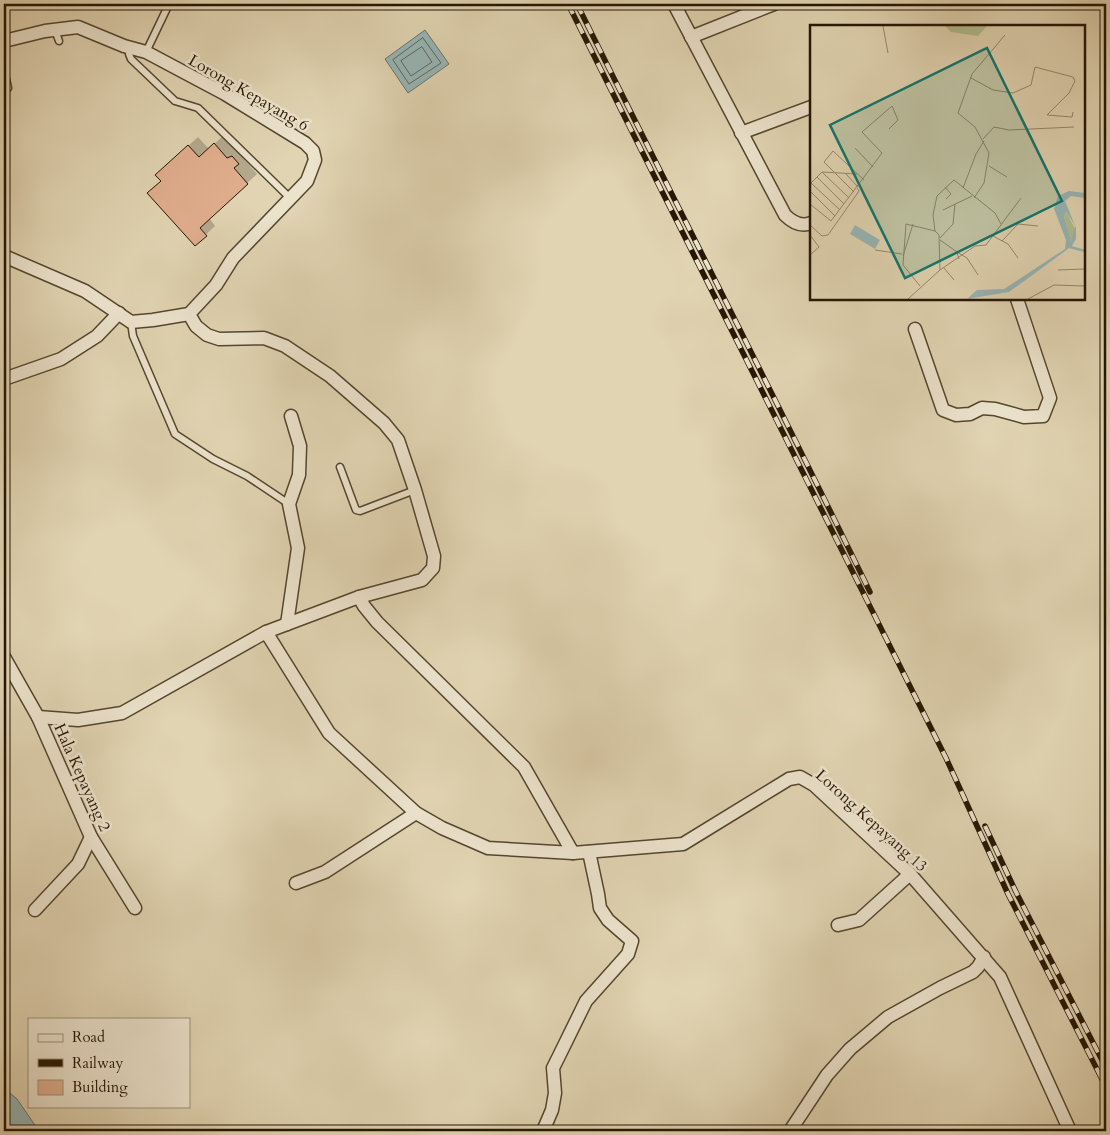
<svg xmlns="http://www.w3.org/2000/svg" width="1110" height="1135" font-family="Cardo,serif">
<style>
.water{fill:#97b6b6;stroke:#69766e}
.shadow{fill:#0003}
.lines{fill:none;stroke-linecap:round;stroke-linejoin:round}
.shore{stroke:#5e665c;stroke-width:1}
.building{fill:#e0ae8d;stroke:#251603}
.service-casing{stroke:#54462f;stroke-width:9}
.minor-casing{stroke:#54462f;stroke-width:15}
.service{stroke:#ece3cd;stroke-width:6}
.minor{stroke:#ece3cd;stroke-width:12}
.rail-casing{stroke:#251603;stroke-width:5.5}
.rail{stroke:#ece3cd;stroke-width:4;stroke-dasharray:11;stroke-linecap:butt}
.labels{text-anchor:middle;stroke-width:5;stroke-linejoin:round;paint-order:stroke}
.street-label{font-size:16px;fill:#251603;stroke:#ece3cd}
.inset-river{fill:none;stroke:#97b6b6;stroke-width:2.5}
.inset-road{fill:none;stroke:#96886c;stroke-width:1}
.view{fill:#0f766e;fill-opacity:0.15;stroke:#0f766e;stroke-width:2.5}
.inset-edge{fill:none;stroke:#251603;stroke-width:2.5}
</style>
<rect width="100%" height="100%" fill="#e1d4b2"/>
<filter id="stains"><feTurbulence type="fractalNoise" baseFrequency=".004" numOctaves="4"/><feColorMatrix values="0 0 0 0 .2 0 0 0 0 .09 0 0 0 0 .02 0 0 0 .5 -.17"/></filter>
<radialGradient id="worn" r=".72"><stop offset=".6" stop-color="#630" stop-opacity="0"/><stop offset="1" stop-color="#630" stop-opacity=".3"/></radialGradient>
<g class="water">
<polygon points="425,30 449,64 408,93 385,59"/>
<polygon points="4,1088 17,1099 39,1131 4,1131"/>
</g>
<g class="shadow">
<polygon points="710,4 721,4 711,8"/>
<polygon points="224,135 248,154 243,158 257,174 209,218 215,226 195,245 166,166 198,137 209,149"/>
</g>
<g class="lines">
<g class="shore">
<polygon points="423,38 441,63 409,84 393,60"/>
<polygon points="422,47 432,62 411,76 401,61"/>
</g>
</g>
<polygon class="building" points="214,143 227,158 232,156 239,164 234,168 248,184 200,228 207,236 195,246 147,193 161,181 155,175 188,145 199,157"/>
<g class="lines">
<defs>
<g id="service">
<polyline points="55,30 59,41"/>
<polyline points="130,48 129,54 131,59 175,101 198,108 290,198"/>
<polyline points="146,52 169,4"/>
<polyline points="4,70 8,88"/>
<polyline points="131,322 133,336 175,434 213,459 247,476 289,504"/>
<polyline points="340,467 356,510 360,511 415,490"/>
</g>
<g id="minor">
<path d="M674,4L785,215C792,222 801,227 811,223"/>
<polyline points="691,37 774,4"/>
<polyline points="4,41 45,31 78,27 124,46 146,52 225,94 305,143 313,151 315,160 307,181 233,258 216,285 189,314 153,320 131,322 85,291 4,256"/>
<polyline points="741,133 811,107"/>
<polyline points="915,329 943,410 956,415 970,414 982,408 995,409 1024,417 1043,416 1050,398 1017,299"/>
<polyline points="4,379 61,359 97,336 119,313"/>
<polyline points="359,597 364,606 377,622 524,767 573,853"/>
<polyline points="287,624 298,548 289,504 299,475 300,446 291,416"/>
<polyline points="266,632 329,733 416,813 442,828 488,848 573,853 683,844 789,779 800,777 814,785 910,874 1000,977 1070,1131"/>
<polyline points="4,657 38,717 91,837 135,908"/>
<polyline points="38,717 78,720 122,713 266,632 359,597 422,580 433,568 434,556 415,490 398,440 384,423 330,376 285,346 264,338 219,339 207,335 196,326 189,314"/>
<polyline points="296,883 325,872 416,813"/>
<polyline points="35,910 78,864 91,837"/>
<polyline points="838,925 859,920 910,874"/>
<polyline points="543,1131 552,1110 555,1093 553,1068 559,1056 586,1001 628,954 632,941 608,920 600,908 598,894 589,852"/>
<polyline points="790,1131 827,1075 850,1049 888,1017 940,988 973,972 978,967 984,957"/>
</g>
</defs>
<use href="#service" class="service-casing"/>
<use href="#minor" class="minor-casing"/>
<use href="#service" class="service"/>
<use href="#minor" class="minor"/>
<defs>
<g id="rail">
<polyline points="568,4 946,758 1008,894 1106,1087"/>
<path d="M577,4C674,200 774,395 870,592"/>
<polyline points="985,826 1016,892 1106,1068"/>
</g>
</defs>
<use href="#rail" class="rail-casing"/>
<use href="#rail" class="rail"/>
</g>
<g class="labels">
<g class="street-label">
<text transform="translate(249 92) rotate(30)" y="6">Lorong Kepayang 6</text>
<text transform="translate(83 777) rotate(66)" y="6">Hala Kepayang 2</text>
<text transform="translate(872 820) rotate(42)" y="6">Lorong Kepayang 13</text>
</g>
</g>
<g transform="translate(810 25)">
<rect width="275" height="275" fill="#e1d4b2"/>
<path d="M135,1H177L168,11L141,7ZM256,186L265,204L261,217L254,191Z" fill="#b2bd8d"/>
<path d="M259,166L275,168V173L261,171L255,176L266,203V214L262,221L199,267L157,274L167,265L194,264L255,224L256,215L244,184L248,171ZM256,186L265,201L261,216L254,191ZM45,200L70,215L65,224L40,209Z" fill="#97b6b6" fill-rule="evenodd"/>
<path class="inset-river" d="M260,222L275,226"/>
<path class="inset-road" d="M73,1L78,28M161,53L183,65L203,68L221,60L225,42L263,52L265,56L259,68L237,90L262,92L263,87M173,114L184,102L199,105L264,102M45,123L63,142M179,141L197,152M12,147L39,173M36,149L48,162M7,152L34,179M1,158L30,185M0,159L12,147L47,149M135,162L141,169L136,174M153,163L166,129L174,116M0,166L25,191M44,167L14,137L23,126L54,155M164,173L174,158L179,128L165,102L148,88L162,49L195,10M0,179L21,196L72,128L52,107L82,81L88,95L79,104M133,185L162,171M0,200L12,211L18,210L49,166L47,163M125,206L123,190L127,171L144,155L185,188L191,199M0,210L9,222L0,230M183,211L198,219L208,233M130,213L143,199L145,179M130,215L147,227L149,234M192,216L208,199L228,201M65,225L92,229M147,227L157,233L168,250M93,231L103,199M134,243L144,255M248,245L275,244M110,261L93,240L96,199L125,206L129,210L130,245M98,274L130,245L165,221L176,220L211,173M218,274L244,260L275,261"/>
<path class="view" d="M177,23L252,176L95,253L20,100Z"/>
<rect width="275" height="275" class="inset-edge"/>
</g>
<rect width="1110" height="1135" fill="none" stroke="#e1d4b2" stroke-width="20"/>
<rect x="5" y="5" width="1100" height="1125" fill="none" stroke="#251603" stroke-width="2.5"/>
<rect x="10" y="10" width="1090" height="1115" fill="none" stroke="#251603"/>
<rect x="28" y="1018" width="162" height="90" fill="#ece3cd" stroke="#9c917c"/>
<rect x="38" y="1034" width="25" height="8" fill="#ece3cd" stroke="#9c917c"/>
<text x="72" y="1042" font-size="15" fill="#251603">Road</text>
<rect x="38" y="1059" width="25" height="8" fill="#251603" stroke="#9c917c"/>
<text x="72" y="1068" font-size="15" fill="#251603">Railway</text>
<rect x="38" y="1080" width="25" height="15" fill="#e0ae8d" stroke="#9c917c"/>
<text x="72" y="1092" font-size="15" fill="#251603">Building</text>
<rect width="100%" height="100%" filter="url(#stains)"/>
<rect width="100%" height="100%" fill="url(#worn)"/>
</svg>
